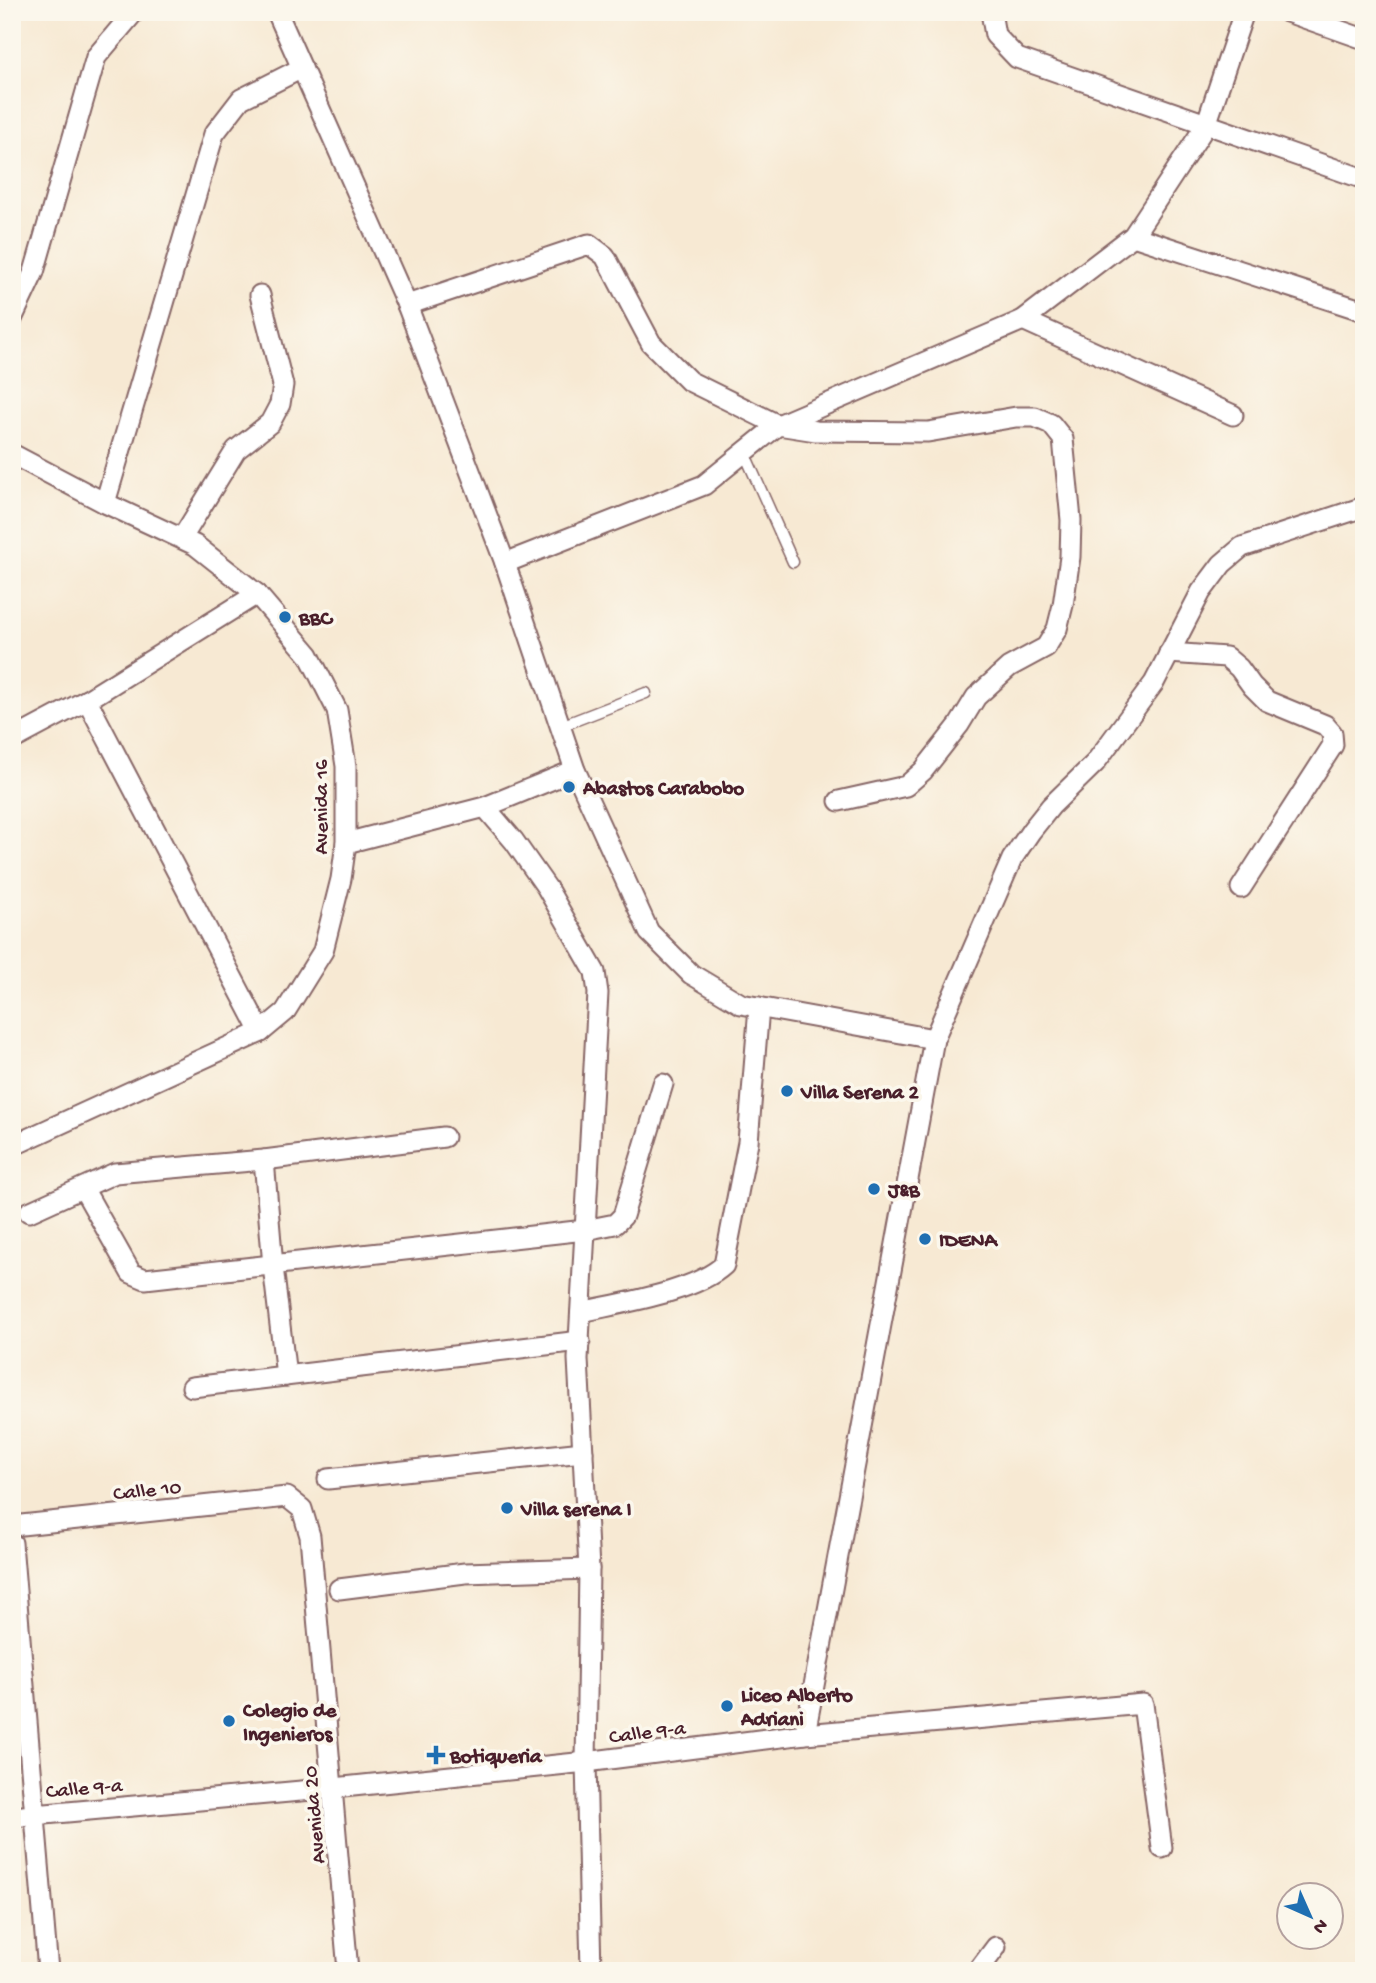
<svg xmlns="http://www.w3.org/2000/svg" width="1376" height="1983" font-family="'Gochi Hand',sans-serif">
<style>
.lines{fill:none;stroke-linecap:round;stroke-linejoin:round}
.service-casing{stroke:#876666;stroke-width:13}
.minor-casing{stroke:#876666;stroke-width:23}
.service{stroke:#fff;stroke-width:10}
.minor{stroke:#fff;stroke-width:19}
.poi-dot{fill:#1f6fb2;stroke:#fbf7ec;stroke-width:2.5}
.labels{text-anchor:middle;stroke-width:7;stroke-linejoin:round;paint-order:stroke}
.poi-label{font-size:21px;font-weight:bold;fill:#4a1f2b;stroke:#fbf7ec;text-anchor:start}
.street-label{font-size:21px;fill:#4a1f2b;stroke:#fbf7ec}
</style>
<rect width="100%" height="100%" fill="#fbf7ec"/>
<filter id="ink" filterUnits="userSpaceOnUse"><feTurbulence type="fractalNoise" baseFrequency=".0143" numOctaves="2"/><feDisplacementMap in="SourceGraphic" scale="14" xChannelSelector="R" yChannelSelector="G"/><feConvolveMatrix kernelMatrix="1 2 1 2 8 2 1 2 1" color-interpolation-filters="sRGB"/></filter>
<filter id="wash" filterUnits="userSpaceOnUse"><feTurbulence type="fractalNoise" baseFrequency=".00686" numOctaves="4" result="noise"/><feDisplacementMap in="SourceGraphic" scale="28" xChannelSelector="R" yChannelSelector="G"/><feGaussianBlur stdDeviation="1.57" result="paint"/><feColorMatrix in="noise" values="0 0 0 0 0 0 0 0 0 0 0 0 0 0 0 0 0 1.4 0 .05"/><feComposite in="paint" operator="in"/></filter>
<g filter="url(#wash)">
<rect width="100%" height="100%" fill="#f7e9d3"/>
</g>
<g filter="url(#ink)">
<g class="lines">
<defs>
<g id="service">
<polyline points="744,452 793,562"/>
<polyline points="561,726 646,693"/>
</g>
<g id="minor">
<polyline points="277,12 407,305 505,563 575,770 649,932 691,974 741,1004 934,1039"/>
<polyline points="991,12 995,35 1017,58 1364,179"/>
<polyline points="1287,12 1364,39"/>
<polyline points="1133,236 1364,311"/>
<polyline points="407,305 589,244 605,256 651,343 689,381 778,425 816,431 928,432 1016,417 1035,417 1051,424 1063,439 1071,520 1070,557 1063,605 1057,629 1046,647 1009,667 976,697 959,725 923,771 906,786 839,801"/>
<polyline points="12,319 34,272 96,57 134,12"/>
<polyline points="1023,320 1233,415"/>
<polyline points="12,454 105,503 195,545 257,594 309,655 337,710 346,766 346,843 341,879 323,951 285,1012 261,1032 12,1146"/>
<polyline points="105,503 214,134 241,99 302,68"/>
<polyline points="182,538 236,450 270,423 280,404 283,385 260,295"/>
<polyline points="505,563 704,485 778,425 1023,320 1133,236 1206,125 1244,12"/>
<polyline points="257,594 87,700 261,1032"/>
<polyline points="1169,653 1226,657 1239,668 1252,686 1267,701 1325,725 1332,733 1333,745 1241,888"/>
<polyline points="12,740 87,700"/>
<polyline points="485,807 575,770"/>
<polyline points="346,843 485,807 514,841 547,888 595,972 598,993 578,1359 589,1569 586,1762 591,1971"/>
<polyline points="264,1160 273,1266 286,1376"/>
<polyline points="83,1188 131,1273 145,1279 585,1230 615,1224 623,1216 663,1084"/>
<polyline points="29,1212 115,1173 264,1160 444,1137"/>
<path d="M581,1312C621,1303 695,1292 724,1265L748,1142L759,1007"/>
<polyline points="192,1387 580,1341"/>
<polyline points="328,1479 583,1452"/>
<polyline points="12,1526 287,1497 302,1509 310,1536 348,1971"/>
<polyline points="12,1543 48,1971"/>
<polyline points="339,1589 465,1573 589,1569"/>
<polyline points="805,1734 934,1039 1012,859 1031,831 1051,806 1095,763 1154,683 1201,592 1222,564 1242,547 1364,507"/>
<polyline points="12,1817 334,1788 586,1762 805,1734 1143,1704 1162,1848"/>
<polyline points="978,1971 996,1947"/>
</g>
</defs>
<use href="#service" class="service-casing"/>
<use href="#minor" class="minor-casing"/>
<use href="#service" class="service"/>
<use href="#minor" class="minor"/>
</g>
</g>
<g class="poi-dot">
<circle cx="285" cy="617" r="7"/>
<circle cx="569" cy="787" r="7"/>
<circle cx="787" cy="1091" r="7"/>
<circle cx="874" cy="1189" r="7"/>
<circle cx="925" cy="1239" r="7"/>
<circle cx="507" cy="1508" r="7"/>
<circle cx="727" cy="1706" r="7"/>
<circle cx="229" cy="1721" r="7"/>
<path d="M432.5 1744.5h7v7h7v7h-7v7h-7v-7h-7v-7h7z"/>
</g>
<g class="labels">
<g class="poi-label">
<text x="299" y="624">BBC</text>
<text x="583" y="794">Abastos Carabobo</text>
<text x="801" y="1098">Villa Serena 2</text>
<text x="888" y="1196">J&amp;B</text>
<text x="939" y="1246">IDENA</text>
<text x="521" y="1515">Villa serena I</text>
<text x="741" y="1701">Liceo Alberto<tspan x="741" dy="24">Adriani</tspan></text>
<text x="243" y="1716">Colegio de<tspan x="243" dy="24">Ingenieros</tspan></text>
<text x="450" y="1762">Botiqueria</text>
</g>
<g class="street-label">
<text transform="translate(320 807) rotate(-90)" y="7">Avenida 16</text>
<text transform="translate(147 1489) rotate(-6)" y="7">Calle 10</text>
<text transform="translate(647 1731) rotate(-7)" y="7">Calle 9-a</text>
<text transform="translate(84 1787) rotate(-5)" y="7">Calle 9-a</text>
<text transform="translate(313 1815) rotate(-95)" y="7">Avenida 20</text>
</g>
</g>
<rect width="1376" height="1983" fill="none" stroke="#fbf7ec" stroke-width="42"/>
<g transform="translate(1310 1916) rotate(135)"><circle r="33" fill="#fbf7ec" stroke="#b4a19f" stroke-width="2"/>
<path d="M0-5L12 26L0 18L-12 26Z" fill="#1f6fb2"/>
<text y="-10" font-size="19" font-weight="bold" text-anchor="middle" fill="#4a1f2b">N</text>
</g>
</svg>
